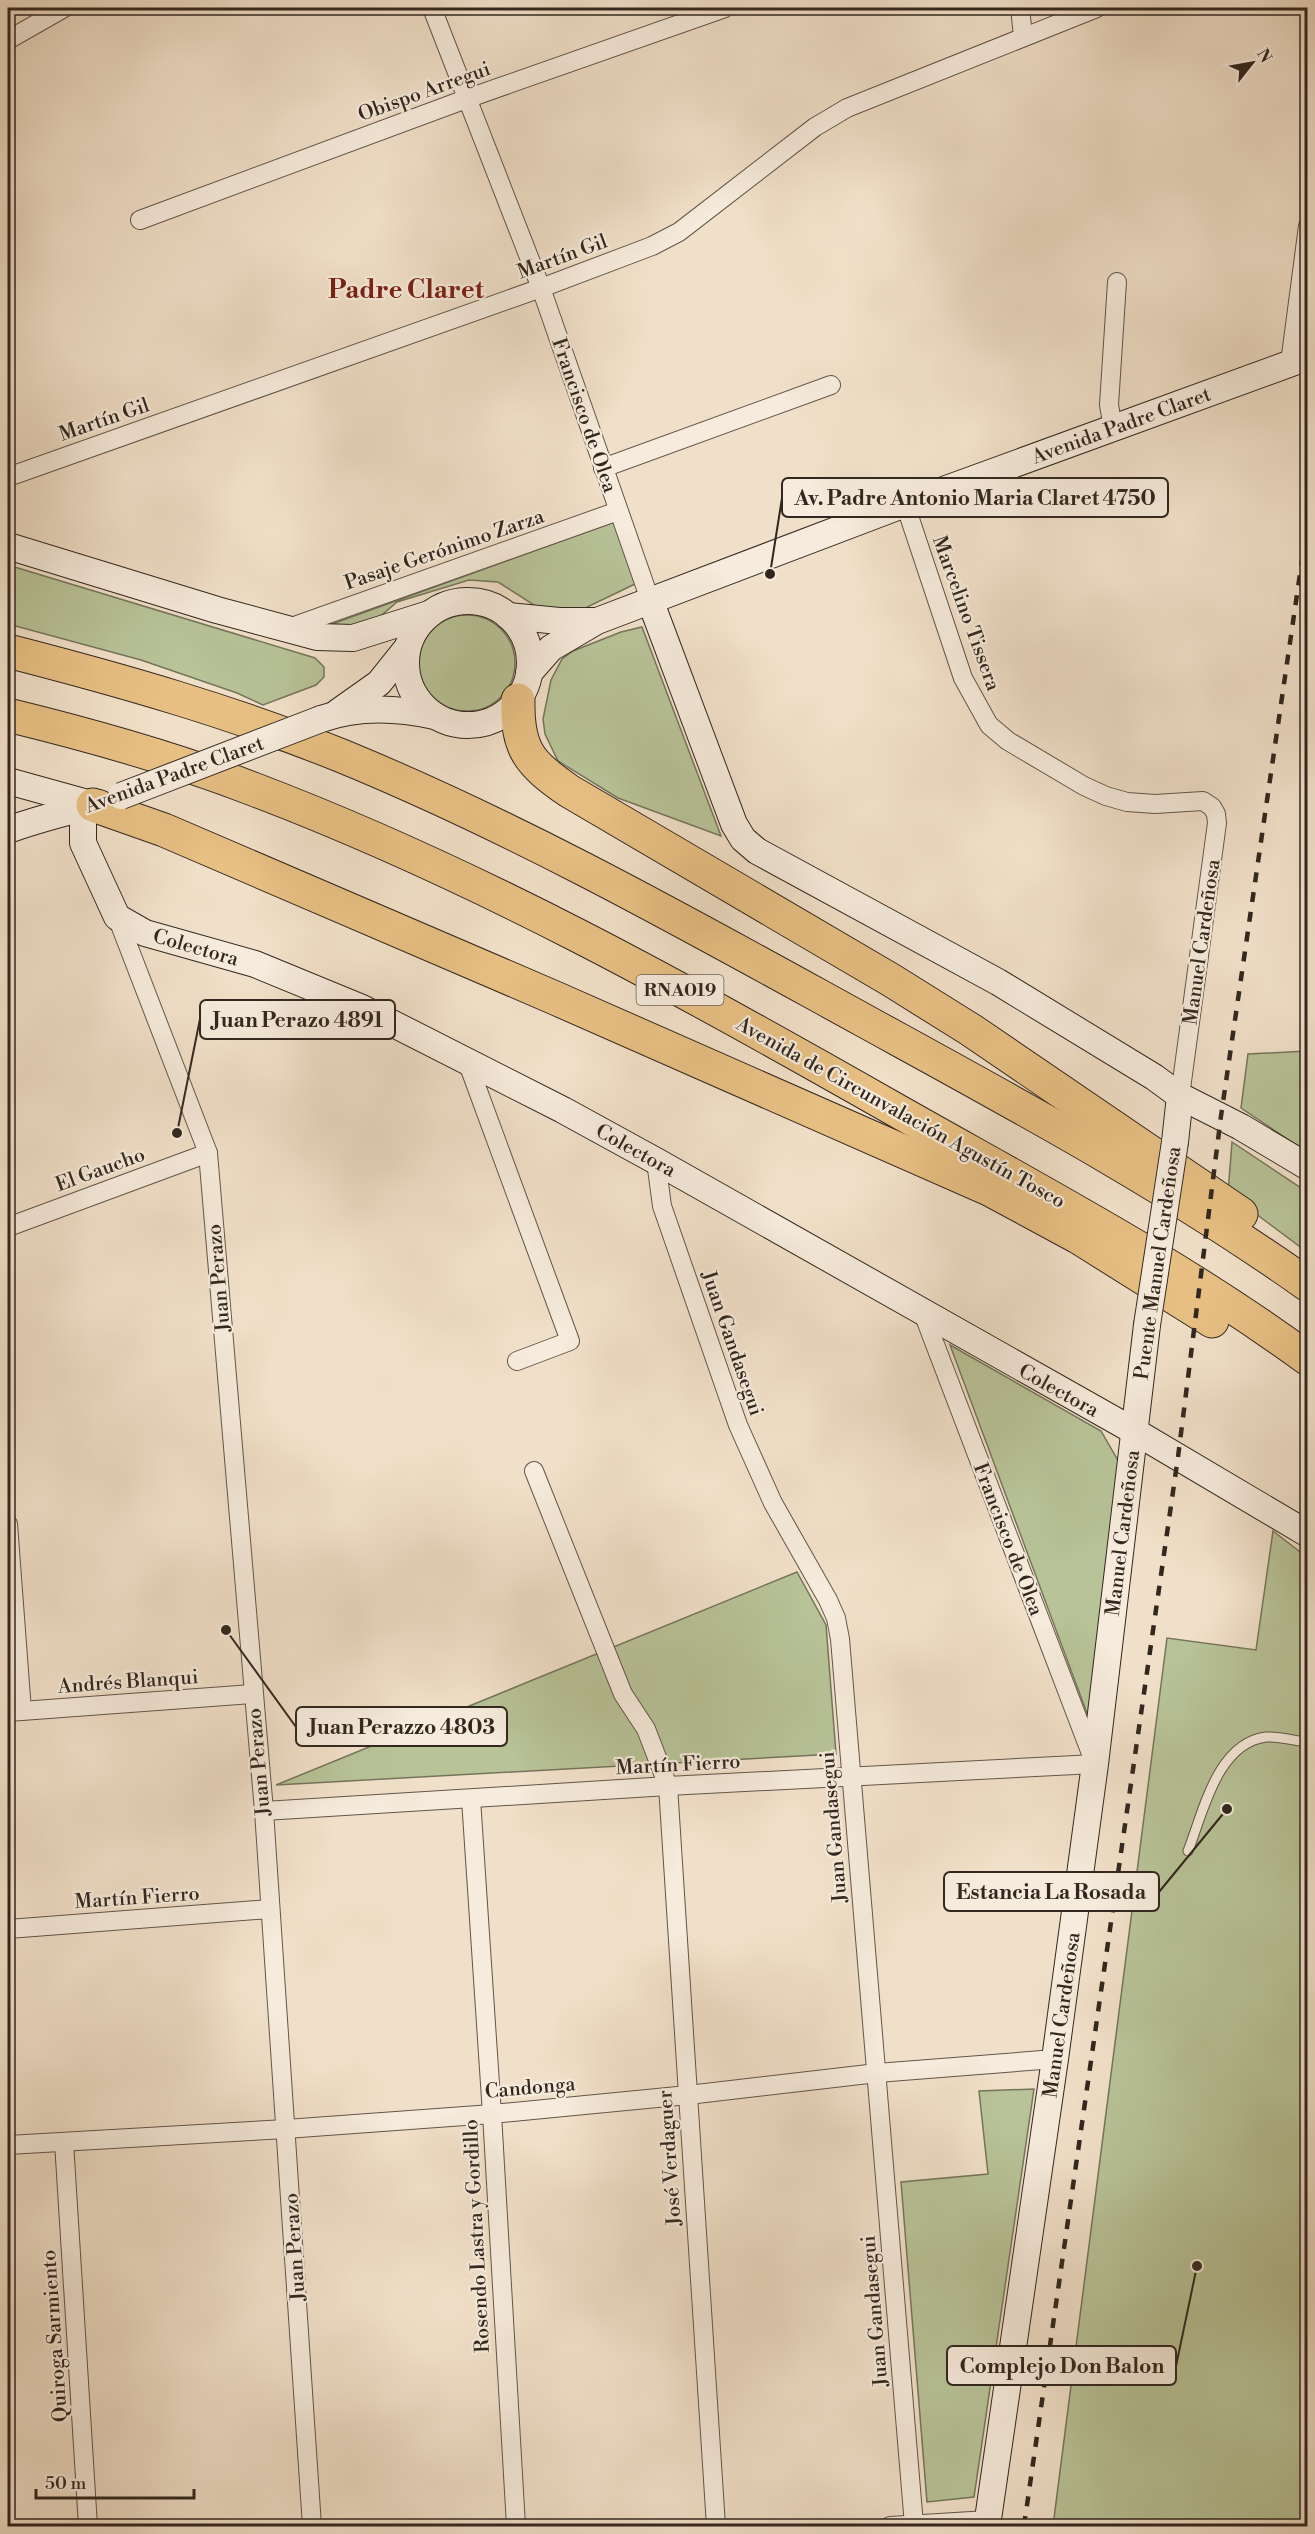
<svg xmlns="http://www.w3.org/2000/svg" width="1315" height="2534" font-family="'Libre Bodoni',serif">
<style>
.green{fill:#b8c398;stroke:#75755c;stroke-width:1.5}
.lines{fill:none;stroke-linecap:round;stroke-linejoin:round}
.lane-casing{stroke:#62554a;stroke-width:11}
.street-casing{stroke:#62554a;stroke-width:20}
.secondary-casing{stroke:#32271f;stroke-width:28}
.highway-casing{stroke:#32271f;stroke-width:35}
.lane{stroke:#f6ebdc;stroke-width:9}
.street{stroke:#f6ebdc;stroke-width:18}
.secondary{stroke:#f6ebdc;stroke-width:26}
.highway{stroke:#e8c084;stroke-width:33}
.rail{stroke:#32271f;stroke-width:4.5;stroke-dasharray:10 10;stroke-linecap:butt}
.secondary-bridge-casing{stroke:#32271f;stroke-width:28;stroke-linecap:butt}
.secondary-bridge{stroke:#f6ebdc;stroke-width:26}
.labels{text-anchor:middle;stroke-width:4.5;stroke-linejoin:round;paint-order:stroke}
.shield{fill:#f6ebdc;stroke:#6d6258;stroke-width:1.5}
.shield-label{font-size:18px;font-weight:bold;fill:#32271f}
.street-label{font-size:20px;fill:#32271f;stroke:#f6ebdc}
.district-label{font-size:26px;font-weight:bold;fill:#7a1f14;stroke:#f6ebdc}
.leader{fill:none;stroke:#32271f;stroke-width:2}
.callout-dot{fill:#32271f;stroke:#f6ebdc;stroke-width:2}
.callout{fill:#f6ebdc;stroke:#32271f;stroke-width:2}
.callout-label{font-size:21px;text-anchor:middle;font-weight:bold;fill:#32271f}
</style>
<rect width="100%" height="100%" fill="#f1e0c9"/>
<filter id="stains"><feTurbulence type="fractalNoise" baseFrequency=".00333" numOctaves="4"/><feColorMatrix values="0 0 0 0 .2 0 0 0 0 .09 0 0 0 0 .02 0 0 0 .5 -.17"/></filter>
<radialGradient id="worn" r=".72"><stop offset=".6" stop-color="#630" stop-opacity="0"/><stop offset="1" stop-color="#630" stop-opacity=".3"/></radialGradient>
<g class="green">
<polygon points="614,522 637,583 577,612 537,607 498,582 469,580 397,602 376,620 354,626 332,624"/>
<polygon points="8,565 315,658 324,667 324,677 316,685 263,705 237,693 141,660 8,624"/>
<circle cx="467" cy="663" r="48"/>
<polygon points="642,627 721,836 618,798 558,761 545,734 543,719 551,680 562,659 573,651 621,632"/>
<polygon points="1307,1051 1308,1051 1307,1152 1241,1108 1248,1054"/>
<polygon points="1232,1142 1307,1192 1307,1252 1228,1193"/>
<polygon points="950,1345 1101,1431 1120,1464 1088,1716"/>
<polygon points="1273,1531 1308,1558 1307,2526 1053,2526 1167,1638 1256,1650"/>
<polygon points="797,1572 826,1625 836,1754 276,1785"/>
<polygon points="1034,2089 974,2497 927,2502 901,2182 988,2174 979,2091"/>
</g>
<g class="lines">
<defs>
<path id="lane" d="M1188,1851C1203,1813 1217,1743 1266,1737C1278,1736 1295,1741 1308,1742"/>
<g id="street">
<polyline points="432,8 541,288 650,600"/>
<polyline points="1020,8 1023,36"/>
<polyline points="8,40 64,8"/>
<polyline points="140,220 466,99 725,8"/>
<polyline points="1290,363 1308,226"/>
<polyline points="1113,428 1109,405 1117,282"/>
<polyline points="603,468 831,385"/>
<polyline points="8,477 541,288 652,246 679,232 815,127 847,108 1097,8"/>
<polyline points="905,504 963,678 989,725 1008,741 1084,786 1106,796 1127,802 1155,804 1203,801 1212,807 1216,814 1217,823 1180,1096"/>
<polyline points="286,629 618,511"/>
<polyline points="117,917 208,1153 264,1811 312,2526"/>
<polyline points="467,1061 570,1341 517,1361"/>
<polyline points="656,1161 662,1206 738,1425 773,1503 828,1600 836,1618 840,1639 914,2525"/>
<polyline points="8,1227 208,1153"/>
<polyline points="534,1471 623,1694 646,1729 668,1786 716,2526"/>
<polyline points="8,1524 22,1711"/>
<polyline points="8,1712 252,1694"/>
<polyline points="471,1799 492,2114 516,2526"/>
<polyline points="264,1811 668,1786 1095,1764 923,1313"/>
<polyline points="8,1929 270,1909"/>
<polyline points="64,2142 88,2526"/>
<polyline points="8,2145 286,2129 492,2114 688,2095 877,2073 1055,2059"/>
<polyline points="890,2526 988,2520"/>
</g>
<g id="secondary">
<polyline points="8,546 217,610 317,637 353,638 429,614"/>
<polyline points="650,600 734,824 743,839 757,851 998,982 1154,1077 1180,1096 1241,1127 1308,1167"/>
<circle cx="468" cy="663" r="62"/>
<polyline points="508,616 559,621 594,621"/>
<polyline points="529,673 551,648 597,621 905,504 1308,357"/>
<polyline points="338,712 379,683 407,648"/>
<path d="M321,719C357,706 399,708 435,716"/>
<polyline points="8,781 91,804"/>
<polyline points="88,808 83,819 83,843 117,917 145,933 255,964 362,1008 563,1110 656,1161 1134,1431 1308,1534"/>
<path d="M8,830C37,819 69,812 99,803"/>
<polyline points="1175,1142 1180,1096"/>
<polyline points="987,2526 1055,2059 1095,1764 1147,1325"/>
</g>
<g id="highway">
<path d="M8,651C121,680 233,712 342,756C522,830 692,926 863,1020C1014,1103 1167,1185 1308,1285"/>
<path d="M518,700C517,750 529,763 569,791L891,980L971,1030L1241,1214"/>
<path d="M8,715C90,735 173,758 253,789C477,874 687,991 894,1109C1035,1189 1177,1263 1308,1359"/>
<polyline points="93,805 164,830 555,998 991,1190 1078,1237 1212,1321"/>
</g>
</defs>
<use href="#lane" class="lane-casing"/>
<use href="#street" class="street-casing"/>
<use href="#secondary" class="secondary-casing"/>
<use href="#highway" class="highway-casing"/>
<use href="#lane" class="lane"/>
<use href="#street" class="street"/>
<use href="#secondary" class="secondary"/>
<use href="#highway" class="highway"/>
<polyline class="rail" points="1024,2526 1178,1457 1221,1116 1308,519"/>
<defs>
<g id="secondary-bridge">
<polyline points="121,796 321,719"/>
<polyline points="1147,1325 1175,1142"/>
</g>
</defs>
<use href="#secondary-bridge" class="secondary-bridge-casing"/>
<use href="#secondary-bridge" class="secondary-bridge"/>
</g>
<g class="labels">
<rect class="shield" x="636.5" y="975" width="87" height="30" rx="4.5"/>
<g class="shield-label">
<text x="680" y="996">RNA019</text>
</g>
<g class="street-label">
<text transform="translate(424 91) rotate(-20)" y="7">Obispo Arregui</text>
<text transform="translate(562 256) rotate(-20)" y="7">Martín Gil</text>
<text transform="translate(585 415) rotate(71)" y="7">Francisco de Olea</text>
<text transform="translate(104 419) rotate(-19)" y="7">Martín Gil</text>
<text transform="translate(1121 425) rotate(-20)" y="7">Avenida Padre Claret</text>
<text transform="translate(444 549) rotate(-19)" y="7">Pasaje Gerónimo Zarza</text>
<text transform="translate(967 613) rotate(70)" y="7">Marcelino Tissera</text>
<text transform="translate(174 774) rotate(-20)" y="7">Avenida Padre Claret</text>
<text transform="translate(1201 942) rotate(-82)" y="7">Manuel Cardeñosa</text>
<text transform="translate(196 947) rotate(16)" y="7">Colectora</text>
<text transform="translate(901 1112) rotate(29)" y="7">Avenida de Circunvalación Agustín Tosco</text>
<text transform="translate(636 1150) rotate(29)" y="7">Colectora</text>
<text transform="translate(100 1169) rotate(-20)" y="7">El Gaucho</text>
<text transform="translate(1157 1263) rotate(-82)" y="7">Puente Manuel Cardeñosa</text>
<text transform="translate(218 1278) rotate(-95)" y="7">Juan Perazo</text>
<text transform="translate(733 1343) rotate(71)" y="7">Juan Gandasegui</text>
<text transform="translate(1059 1390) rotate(29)" y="7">Colectora</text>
<text transform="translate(1122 1533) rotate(-83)" y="7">Manuel Cardeñosa</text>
<text transform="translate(1009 1539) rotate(69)" y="7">Francisco de Olea</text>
<text transform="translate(128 1681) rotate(-4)" y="7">Andrés Blanqui</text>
<text transform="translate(258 1762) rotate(-95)" y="7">Juan Perazo</text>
<text transform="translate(678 1764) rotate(-3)" y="7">Martín Fierro</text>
<text transform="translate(833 1827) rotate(-95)" y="7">Juan Gandasegui</text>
<text transform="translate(137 1897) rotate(-4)" y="7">Martín Fierro</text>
<text transform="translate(1061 2015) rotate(-82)" y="7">Manuel Cardeñosa</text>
<text transform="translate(530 2087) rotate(-5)" y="7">Candonga</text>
<text transform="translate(669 2158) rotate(-94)" y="7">José Verdaguer</text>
<text transform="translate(476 2236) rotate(-93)" y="7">Rosendo Lastra y Gordillo</text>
<text transform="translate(294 2247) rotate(-94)" y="7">Juan Perazo</text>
<text transform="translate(874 2311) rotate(-95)" y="7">Juan Gandasegui</text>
<text transform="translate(54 2336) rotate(-94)" y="7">Quiroga Sarmiento</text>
</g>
<g class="district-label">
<text x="406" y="298">Padre Claret</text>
</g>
</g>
<path class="leader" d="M770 574L782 498M177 1133L200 1019M226 1630L296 1727M1227 1809L1159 1892M1197 2266L1176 2366"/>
<g class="callout-dot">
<circle cx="770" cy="574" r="6"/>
<circle cx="177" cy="1133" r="6"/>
<circle cx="226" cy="1630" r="6"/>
<circle cx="1227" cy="1809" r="6"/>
<circle cx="1197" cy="2266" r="6"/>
</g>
<g class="callout">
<rect x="782" y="478" width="386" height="39" rx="6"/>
<rect x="200" y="1000" width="195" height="39" rx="6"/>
<rect x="296" y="1707" width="211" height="39" rx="6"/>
<rect x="944" y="1872" width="215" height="39" rx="6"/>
<rect x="947" y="2346" width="229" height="39" rx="6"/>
</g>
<g class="callout-label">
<text x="975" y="505">Av. Padre Antonio Maria Claret 4750</text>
<text x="298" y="1027">Juan Perazo 4891</text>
<text x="402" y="1734">Juan Perazzo 4803</text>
<text x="1051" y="1899">Estancia La Rosada</text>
<text x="1062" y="2373">Complejo Don Balon</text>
</g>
<rect width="1315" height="2534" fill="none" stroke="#f1e0c9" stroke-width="30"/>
<rect x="9" y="9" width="1297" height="2516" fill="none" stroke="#32271f" stroke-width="3"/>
<rect x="15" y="15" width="1285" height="2504" fill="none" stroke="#32271f" stroke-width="1.5"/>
<g transform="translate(1252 63) rotate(59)" stroke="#f6ebdc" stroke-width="4.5" paint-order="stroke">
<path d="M0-4.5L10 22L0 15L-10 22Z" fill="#32271f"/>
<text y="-9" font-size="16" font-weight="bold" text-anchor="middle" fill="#32271f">N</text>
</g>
<path d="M36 2489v9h158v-9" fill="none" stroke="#32271f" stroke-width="3"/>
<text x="45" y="2489" font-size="18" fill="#32271f" stroke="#f6ebdc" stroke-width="4.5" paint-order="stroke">50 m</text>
<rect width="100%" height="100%" filter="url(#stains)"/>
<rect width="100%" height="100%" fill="url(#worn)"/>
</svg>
